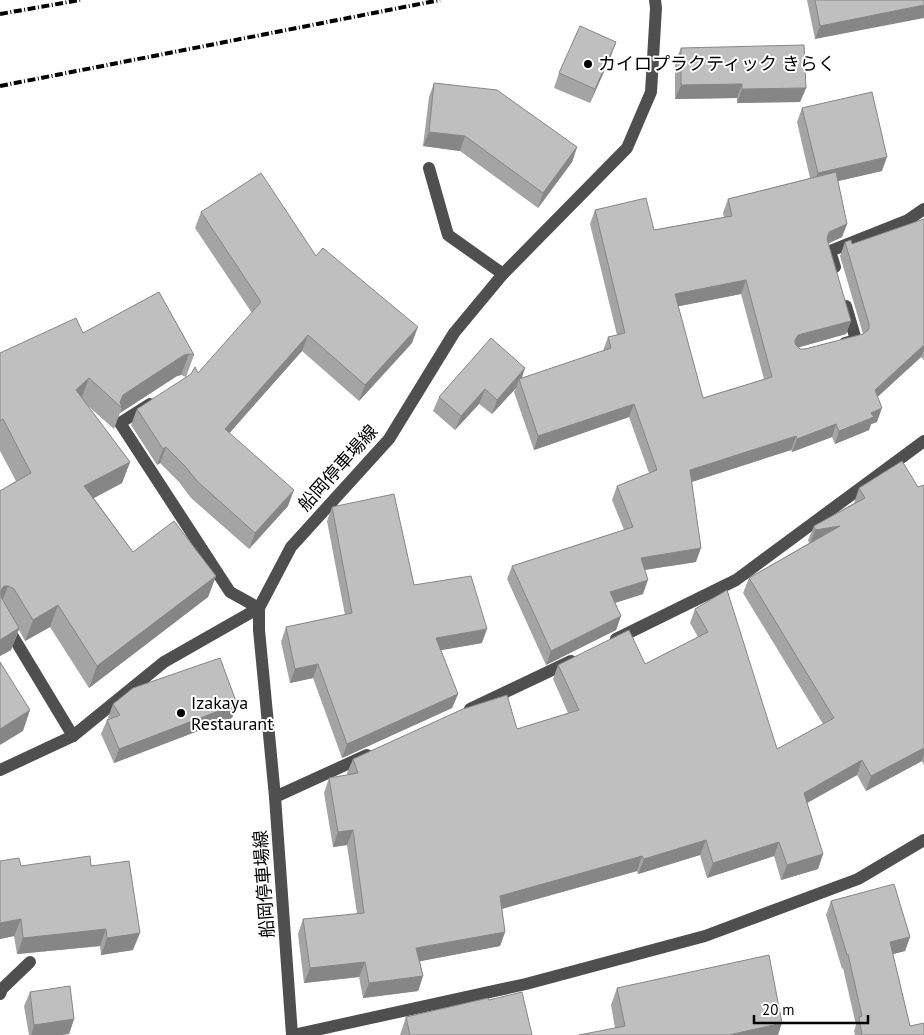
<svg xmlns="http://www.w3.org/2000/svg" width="924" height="1035" font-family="'PT Sans','Noto Sans JP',sans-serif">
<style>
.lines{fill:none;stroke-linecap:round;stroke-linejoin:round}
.minor{stroke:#4f4f4f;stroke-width:12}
.rail{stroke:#000;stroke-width:4;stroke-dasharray:8 2.5 1 2.5;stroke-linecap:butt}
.wall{fill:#a4a4a4;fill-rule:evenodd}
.shaded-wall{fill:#868686}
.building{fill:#bfbfbf;stroke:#868686;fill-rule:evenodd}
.poi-dot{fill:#000;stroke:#fff;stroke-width:2}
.labels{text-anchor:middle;stroke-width:4;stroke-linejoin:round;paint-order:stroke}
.poi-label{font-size:18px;fill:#000;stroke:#fff;text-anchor:start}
.street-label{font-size:18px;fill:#000;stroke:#fff}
</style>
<rect width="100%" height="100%" fill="#fff"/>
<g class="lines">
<g class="minor">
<polyline points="429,168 448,235 503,274"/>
<polyline points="835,267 830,251 908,220 924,209"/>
<polyline points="845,343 856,340 846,306"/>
<polyline points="150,404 120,423 230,592 259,608"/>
<polyline points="0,615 73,736"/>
<polyline points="616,639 736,580 924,441"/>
<polyline points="470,709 571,661"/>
<polyline points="0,770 73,736 164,662 259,608"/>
<polyline points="275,797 367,755"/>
<polyline points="0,994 2,989 30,962"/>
<polyline points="292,1035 275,797 259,630 259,608 291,547 389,439 454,333 503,274 627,148 651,92 656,8 655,0"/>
<polyline points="293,1035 526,984 705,936 858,879 924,840"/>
</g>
<g class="rail">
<polyline points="0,14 80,0"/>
<polyline points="0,86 440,0"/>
</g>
</g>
<g class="wall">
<polygon points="807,0 924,0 815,39"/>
<polygon points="681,48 806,88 800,102 737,103 737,98 675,99 675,62"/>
<polygon points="611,56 590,103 554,88 559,73"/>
<polygon points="434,83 577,147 572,162 538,208 460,151 423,146 429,97"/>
<path d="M802,108L882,171L838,181L847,224L842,237L828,244L851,321L846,334L799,347L800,349H805L863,334L840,256L845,242L852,244L924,219V360L921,357L877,397V422L871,424L869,430L835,444L832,437L792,452L791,450L692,482L696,562L645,570L643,594L615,603L621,616L616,630L546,665L507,579L512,566L624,530L612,500L617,486L649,473L629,417L534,450L514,392L516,388L492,414L479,404L455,430L433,411L439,397L525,368L522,378L603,351L608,337L617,335L590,224L595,210L654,230L724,217L723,213L728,199L810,178L797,122ZM741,294L764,379L703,398L678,306Z"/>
<polygon points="201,212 316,256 412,343 359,401 302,351 229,433 288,506 249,549 191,498 179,482 160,463 157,465 131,425 137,409 198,373 252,313 195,228"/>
<polygon points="159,292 194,355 186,377 181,375 177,376 120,413 114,429 86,404 130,462 122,483 94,498 133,552 216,576 208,597 89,688 50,627 25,641 19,630 11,650 0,656 0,491 16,481 0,451 0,353 83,333"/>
<polygon points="924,485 924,765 922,761 866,791 857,775 807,803 823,854 818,869 781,880 774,856 707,878 700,855 638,874 637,871 502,909 505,932 500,946 420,961 423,976 418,991 363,998 359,977 304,983 298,934 303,919 357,914 347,845 333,847 324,793 329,778 348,775 347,773 353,759 517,729 568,713 553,679 558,665 645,664 698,637 690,623 695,609 777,749 823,724 743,593 749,578 809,543 808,540 814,526 854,503 859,488 918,487"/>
<polygon points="332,507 414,585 482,643 441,650 458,694 452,708 342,758 313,678 290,683 281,642 286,627 345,615 327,521"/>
<polygon points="113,704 237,704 232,718 114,763 101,734 107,720 109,719 108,718"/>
<polygon points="0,861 21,866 91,866 133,950 101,955 100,946 17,954 14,936 0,939"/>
<polygon points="831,901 910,937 905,951 893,954 910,1026 924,1035 855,1035 854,1031 856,1025 843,968 842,969 826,915"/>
<polygon points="617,988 778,1035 615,1028 611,1005"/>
<polygon points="30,992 74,1019 69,1034 61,1035 29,1035 24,1006"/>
<polygon points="489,1000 532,1035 400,1035 406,1017"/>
</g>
<g class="shaded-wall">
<polygon points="924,5 924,18 815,39 820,26"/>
<polygon points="616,42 611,56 590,103 595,89"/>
<polygon points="742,84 737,98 675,99 681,85"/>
<polygon points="806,88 800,102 737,103 742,89"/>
<polygon points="429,132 465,136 460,151 423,146"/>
<polygon points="577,147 572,162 538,208 543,193"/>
<polygon points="887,157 882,171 812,187 818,173"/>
<polygon points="847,224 842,237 824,245 829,232"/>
<polygon points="746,280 741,294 670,308 675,294"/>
<polygon points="851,321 846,334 793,349 795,340 798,335"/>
<polygon points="418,327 412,343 359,401 365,385"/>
<polygon points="308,335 302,351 219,445 225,429"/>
<polygon points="924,345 924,350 921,357 870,404 875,390"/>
<polygon points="189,354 181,375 177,376 120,413 122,408 119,405 123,395 184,355"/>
<polygon points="525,368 520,382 519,379 516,388 492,414 497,400"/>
<polygon points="89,378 81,400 76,390"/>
<polygon points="485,389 479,404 455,430 461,416"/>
<polygon points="634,404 629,417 534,450 538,436"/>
<polygon points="882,408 877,422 871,424 869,430 835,444 839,431 871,413"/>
<polygon points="836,424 832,437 792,452 797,439"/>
<polygon points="796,436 791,450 685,484 690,470"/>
<polygon points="166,447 160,463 157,465 163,449"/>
<polygon points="130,462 122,483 77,507 84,486"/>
<polygon points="294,490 288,506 249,549 255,533"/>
<polygon points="840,526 810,544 815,530"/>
<polygon points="701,548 696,562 636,571 641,558"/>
<polygon points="216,576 208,597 89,688 97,666"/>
<polygon points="648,580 643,594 605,606 610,592"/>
<polygon points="4,586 8,586 0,607 1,590"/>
<polygon points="58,605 50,627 25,641 33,620"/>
<polygon points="621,616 616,630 546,665 551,651"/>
<polygon points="19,628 11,650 0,656 0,640"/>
<polygon points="487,629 482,643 431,652 436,638"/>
<polygon points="318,664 313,678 290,683 295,669"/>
<polygon points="458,694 452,708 342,758 347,744"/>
<polygon points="237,704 232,718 114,763 119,749"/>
<polygon points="30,710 23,731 0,745 0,729"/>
<polygon points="924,748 924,754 922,761 866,791 871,776"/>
<polygon points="862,760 857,775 798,808 804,793"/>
<polygon points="353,830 347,845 333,847 338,832"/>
<polygon points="706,840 700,855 638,874 644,859"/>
<polygon points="779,842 774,856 707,878 713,863"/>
<polygon points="823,854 818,869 781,880 787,865"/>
<polygon points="642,856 637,871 494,911 500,896"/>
<polygon points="21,919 14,936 0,939 0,923"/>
<polygon points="106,929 100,946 17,954 23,938"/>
<polygon points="505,932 500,946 411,963 416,948"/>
<polygon points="140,933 133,950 101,955 107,938"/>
<polygon points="910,937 905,951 885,956 890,942"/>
<polygon points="365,962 359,977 304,983 310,968"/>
<polygon points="423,976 418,991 363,998 369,983"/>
<polygon points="74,1019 69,1034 61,1035 31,1035 34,1025"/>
<polygon points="782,1023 778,1035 729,1035"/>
</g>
<g class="building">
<polygon points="815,0 924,0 924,5 820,26"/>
<polygon points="580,26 616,42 595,89 559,73"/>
<polygon points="804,45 806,88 742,89 742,84 681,85 681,48"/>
<polygon points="434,83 497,90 577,147 543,193 465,136 429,132"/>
<polygon points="872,92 887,157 818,173 802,108"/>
<path d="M836,172L847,224L829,232L827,239L851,321L798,335L795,340V344L800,349H805L863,334L869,329V324L845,242L851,240L852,244L924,219V345L875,390L882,408L871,413L874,417L839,431L836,424L797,439L796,436L690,470L701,548L641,558L648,580L610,592L621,616L551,651L512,566L633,527L617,486L657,470L634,404L538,436L519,379L611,348L608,337L625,333L595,210L646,198L654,230L732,216L728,199ZM746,280L772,377L703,398L675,294Z"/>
<polygon points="261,173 316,256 323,248 418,327 365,385 308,335 225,429 294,490 255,533 197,481 185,466 166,447 163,449 137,409 191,374 195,367 198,373 261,302 201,212"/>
<polygon points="159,292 194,355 189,354 184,355 123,395 120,402 122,408 89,378 76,390 130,462 84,486 133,552 174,521 216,576 97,666 58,605 33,620 14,589 8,586 4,586 1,590 1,597 19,628 0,640 0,491 31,473 3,419 0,421 0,353 76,318 83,333"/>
<polygon points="491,338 525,368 497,400 485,389 461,416 439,397"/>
<polygon points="902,461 918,487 924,485 924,748 871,776 862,760 804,793 823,854 787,865 779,842 713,863 706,840 644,859 642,856 500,896 505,932 416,948 423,976 369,983 365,962 310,968 303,919 364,913 353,830 338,832 329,778 358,773 353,759 463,709 507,695 517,729 579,710 558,665 629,630 645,664 708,632 695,609 727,590 777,749 834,718 749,578 840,526 815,530 814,526 865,498 859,488"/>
<polygon points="394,494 414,585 471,576 487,629 436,638 458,694 347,744 318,664 295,669 286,627 352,613 332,507"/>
<polygon points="220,658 237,704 119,749 107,720 120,715 113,704 133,688"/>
<polygon points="0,662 30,710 0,729"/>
<polygon points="90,856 91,866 129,861 140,933 107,938 106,929 23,938 21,919 0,923 0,861 19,858 21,866"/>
<polygon points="894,884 910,937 890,942 910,1026 924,1023 924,1035 862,1035 859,1017 862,1016 848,954 847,955 831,901"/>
<polygon points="769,955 782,1023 729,1035 579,1035 625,1026 617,988"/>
<polygon points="70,986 74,1019 34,1025 30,992"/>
<polygon points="522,992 532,1035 410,1035 406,1017 488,998 489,1000"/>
</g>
<g class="poi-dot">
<circle cx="588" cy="64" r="5"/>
<circle cx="181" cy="713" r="5"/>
</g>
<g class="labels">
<g class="poi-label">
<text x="598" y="70">カイロプラクティック きらく</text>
<text x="191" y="709">Izakaya<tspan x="191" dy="21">Restaurant</tspan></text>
</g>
<g class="street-label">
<text transform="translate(338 468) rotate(-48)" y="6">船岡停車場線</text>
<text transform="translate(264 884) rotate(-94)" y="6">船岡停車場線</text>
</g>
</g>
<path d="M754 1015v8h114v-8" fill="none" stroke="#000000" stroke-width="2.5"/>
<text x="762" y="1015" font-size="15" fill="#000000" stroke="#ffffff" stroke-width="4" paint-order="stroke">20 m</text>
</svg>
